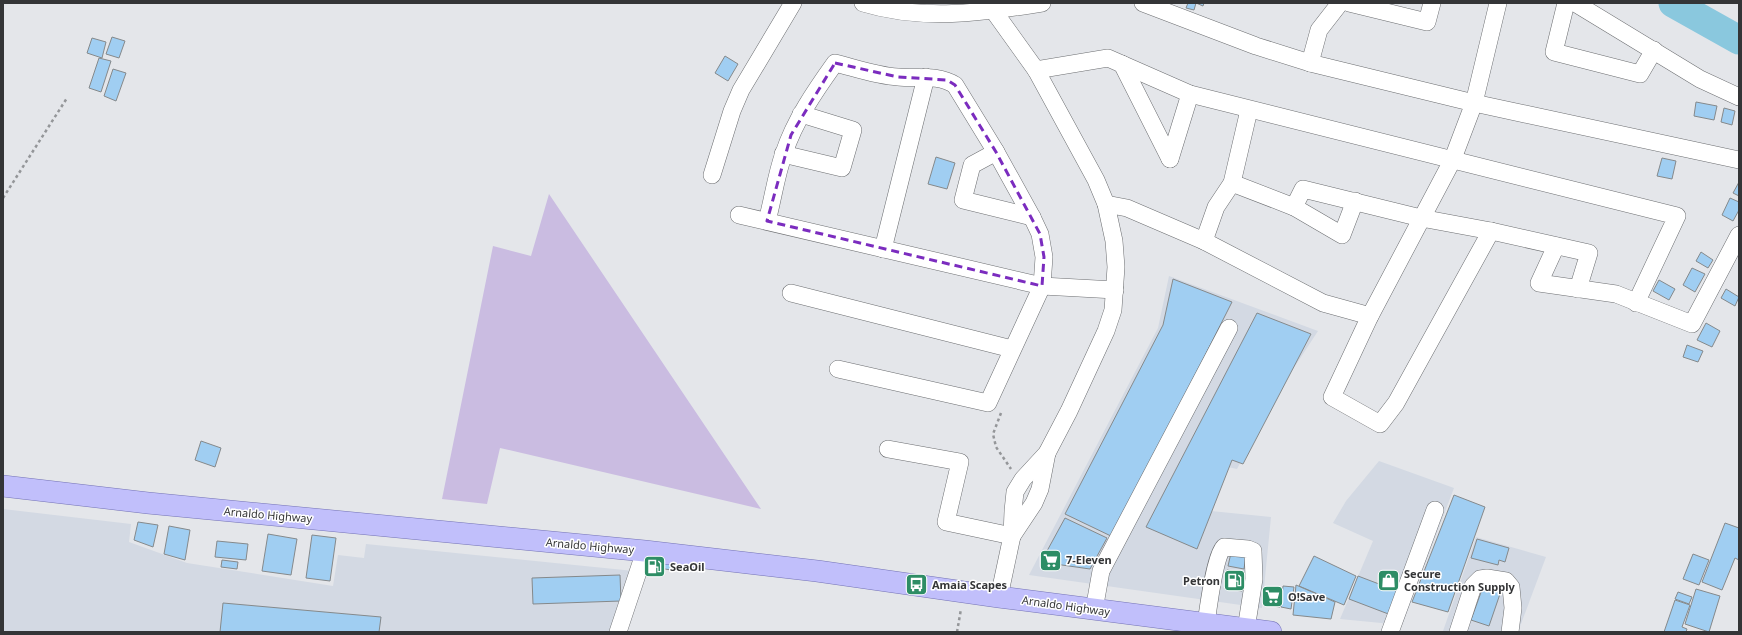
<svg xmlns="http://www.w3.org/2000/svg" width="1742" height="635" font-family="'Noto Sans',sans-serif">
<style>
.built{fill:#d3d9e3}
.green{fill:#cabce1}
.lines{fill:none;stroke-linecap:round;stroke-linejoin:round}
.river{stroke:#8ac8de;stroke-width:29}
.building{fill:#a0cef2;stroke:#85898b}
.minor-casing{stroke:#6c6e71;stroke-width:18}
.major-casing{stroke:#7473b5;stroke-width:22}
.path{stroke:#949699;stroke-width:2.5;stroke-dasharray:3 3;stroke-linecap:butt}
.minor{stroke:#fff;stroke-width:17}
.major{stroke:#c1bffb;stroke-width:21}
.marked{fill:none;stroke:#7b2cbf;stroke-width:3;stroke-dasharray:8 5;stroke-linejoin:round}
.labels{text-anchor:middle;stroke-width:3;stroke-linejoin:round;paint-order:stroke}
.street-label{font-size:11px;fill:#343537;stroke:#fff}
.poi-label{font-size:11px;font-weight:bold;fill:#343537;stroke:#fff;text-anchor:start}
</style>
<rect width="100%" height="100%" fill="#e4e6ea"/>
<g class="built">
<polygon points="1169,276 1318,331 1271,403 1237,469 1228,467 1211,511 1271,517 1262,608 1029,575 1158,328"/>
<polygon points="1379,461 1454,488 1402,625 1340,619 1373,541 1333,523 1346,501"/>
<polygon points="3,509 131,524 129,542 187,563 333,586 338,555 364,558 366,544 634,571 612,632 3,632"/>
<polygon points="1476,537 1546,557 1518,632 1443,631"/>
</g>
<polygon class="green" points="549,194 761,509 500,448 487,504 442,499 493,246 531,256"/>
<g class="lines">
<polyline class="river" points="1673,3 1739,40"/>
</g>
<g class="building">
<polygon points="1188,3 1204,3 1203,6 1196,3 1194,10 1186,8"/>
<polygon points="112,37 125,41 119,58 106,54"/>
<polygon points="92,38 106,42 102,58 87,53"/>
<polygon points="725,56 738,64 728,81 715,73"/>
<polygon points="99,58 111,61 101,92 89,88"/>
<polygon points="113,69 126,73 116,101 104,96"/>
<polygon points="1696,102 1717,106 1714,120 1694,116"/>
<polygon points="1724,108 1735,111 1732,125 1721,122"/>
<polygon points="936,157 955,163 947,189 928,184"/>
<polygon points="1662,158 1676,161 1672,179 1657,176"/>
<polygon points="1739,182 1739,196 1733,193"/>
<polygon points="1730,198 1739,202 1739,210 1733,221 1722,215"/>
<polygon points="1701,252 1713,260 1708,268 1696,261"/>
<polygon points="1692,268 1705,274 1695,292 1683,285"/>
<polygon points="1173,279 1232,302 1113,537 1065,514 1163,325"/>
<polygon points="1659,280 1675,289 1669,300 1653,291"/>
<polygon points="1726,289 1739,297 1735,306 1721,298"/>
<polygon points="1257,313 1311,334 1243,464 1232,460 1197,549 1146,527"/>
<polygon points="1706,323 1720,331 1712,347 1697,340"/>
<polygon points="1687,345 1703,351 1698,362 1683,357"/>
<polygon points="201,441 221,448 215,467 195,460"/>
<polygon points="1454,495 1485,507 1448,612 1412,602"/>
<polygon points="1065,518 1107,538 1090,569 1041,562"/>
<polygon points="138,522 158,525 153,547 134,540"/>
<polygon points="1725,523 1739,528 1739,560 1735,558 1722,590 1702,582"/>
<polygon points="169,526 190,530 185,560 164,554"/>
<polygon points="268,534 297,539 291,575 262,571"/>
<polygon points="312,535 336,538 330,581 306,578"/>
<polygon points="1477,539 1509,548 1505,562 1499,560 1498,565 1471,558"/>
<polygon points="217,541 248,544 246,560 215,557"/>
<polygon points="1231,553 1246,555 1244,569 1228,566"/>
<polygon points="1693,554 1709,560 1699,585 1683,579"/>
<polygon points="1314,556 1356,576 1344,605 1299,586"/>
<polygon points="222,560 238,562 237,569 221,567"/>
<polygon points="654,561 672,563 671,570 653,567"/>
<polygon points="1227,570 1245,573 1242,591 1225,589"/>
<polygon points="620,575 621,601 533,604 532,578"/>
<polygon points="1358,576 1400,592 1391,615 1349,599"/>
<polygon points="1484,584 1501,591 1489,626 1471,620"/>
<polygon points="1296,585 1335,602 1331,619 1293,615"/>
<polygon points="1283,586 1294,587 1291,609 1281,607"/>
<polygon points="1696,589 1720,596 1709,632 1685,624"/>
<polygon points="1267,590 1282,592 1280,607 1264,605"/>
<polygon points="1678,592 1692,597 1689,604 1675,599"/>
<polygon points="1675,600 1690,605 1682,627 1687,629 1686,632 1664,632"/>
<polygon points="223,603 381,617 379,632 220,632"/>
</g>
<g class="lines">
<defs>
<g id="minor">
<path d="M863,3C922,21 982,13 1042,3"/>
<polyline points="988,3 1036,70 1096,180 1106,204 1114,241 1116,267 1113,310 1106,331 1069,411 1047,453 1023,479 1015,492 1013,511 1012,536 999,597"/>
<polyline points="1143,3 1256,46 1310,63 1474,103 1739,160"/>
<polyline points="1349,3 1427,22 1432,3"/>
<polyline points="1566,3 1554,52 1640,74 1654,50"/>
<polyline points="1575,3 1700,79 1739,97"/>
<polyline points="1310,63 1319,30 1340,3"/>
<polyline points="1122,64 1170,159"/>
<polyline points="1036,70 1108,58 1190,94 1677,216 1636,303"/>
<polyline points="996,152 972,165 963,200 1032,217"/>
<polyline points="783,154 842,168 853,130 801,114"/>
<polyline points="1170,159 1190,94"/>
<polyline points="712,175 732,111 741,90 793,3"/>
<polyline points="1232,183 1294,207 1342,235 1355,201"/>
<polyline points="1106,204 1127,208 1204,241 1323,303 1370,316"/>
<polyline points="1294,207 1303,189 1421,218 1491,231 1589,253 1578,289"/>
<polyline points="739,215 1042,286 1115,290"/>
<path d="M767,221C773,199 776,175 784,153C795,120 815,91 835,63C855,68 877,76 898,77C918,79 938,74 955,85L996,152L1032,217L1040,234L1044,257L1042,286L988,403L838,369"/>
<polyline points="1491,231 1396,403 1380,424 1332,397 1370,316 1452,161 1474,103 1498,3"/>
<polyline points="1204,241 1216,207 1232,183 1249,110"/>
<polyline points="1556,246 1539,283 1616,294 1692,324 1739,235"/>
<polyline points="883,249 926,77"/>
<polyline points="791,293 1012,349"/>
<polyline points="888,449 960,462 946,522 1012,536"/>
<polyline points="1012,536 1034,503 1040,489 1047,453"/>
<polyline points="1094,610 1101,571 1229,328"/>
<polyline points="618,632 645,551"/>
<path d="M1202,632L1206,624C1208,609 1215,555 1224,547L1248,549L1253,551L1254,579L1246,629"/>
<polyline points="1390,632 1435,510"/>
<polyline points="1458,632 1473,586 1480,579 1487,578 1506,581 1511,587 1513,608 1510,632"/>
</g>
<polyline id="major" points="3,486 148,503 645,551 817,571 999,597 1271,632"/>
</defs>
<use href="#minor" class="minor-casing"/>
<use href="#major" class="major-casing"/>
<g class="path">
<polyline points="3,198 67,98"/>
<polyline points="1001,413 993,434 996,447 1011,469"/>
<polyline points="957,632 961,609"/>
</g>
<use href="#minor" class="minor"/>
<use href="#major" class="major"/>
</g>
<path class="marked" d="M835,63L898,77L947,80L955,85L996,152L1040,234L1044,257L1042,286L767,221L791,135Z"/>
<defs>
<symbol id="supermarket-square" viewBox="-11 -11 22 22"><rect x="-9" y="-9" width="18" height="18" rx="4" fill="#2d8d65" stroke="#fff"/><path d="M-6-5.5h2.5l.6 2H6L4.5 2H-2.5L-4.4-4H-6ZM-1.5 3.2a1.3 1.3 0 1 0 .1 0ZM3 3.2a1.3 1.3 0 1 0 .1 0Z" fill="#fff"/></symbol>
<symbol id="fuel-square" viewBox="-11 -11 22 22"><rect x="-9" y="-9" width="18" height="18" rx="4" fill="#2d8d65" stroke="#fff"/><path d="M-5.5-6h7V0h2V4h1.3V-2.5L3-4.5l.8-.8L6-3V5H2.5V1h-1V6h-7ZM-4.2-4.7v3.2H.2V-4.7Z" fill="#fff"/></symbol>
<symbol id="shop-square" viewBox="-11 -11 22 22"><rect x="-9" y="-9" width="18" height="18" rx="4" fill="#2d8d65" stroke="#fff"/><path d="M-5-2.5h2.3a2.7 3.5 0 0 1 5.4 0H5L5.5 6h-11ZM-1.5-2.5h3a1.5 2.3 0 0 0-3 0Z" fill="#fff"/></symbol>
<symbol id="bus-square" viewBox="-11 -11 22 22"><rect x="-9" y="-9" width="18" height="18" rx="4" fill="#2d8d65" stroke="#fff"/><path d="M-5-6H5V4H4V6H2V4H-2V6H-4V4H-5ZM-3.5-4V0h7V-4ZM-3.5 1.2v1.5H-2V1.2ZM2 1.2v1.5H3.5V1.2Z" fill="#fff"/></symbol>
</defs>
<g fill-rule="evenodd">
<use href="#supermarket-square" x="1038" y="548" width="25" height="25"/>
<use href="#fuel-square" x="642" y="554" width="25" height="25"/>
<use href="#shop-square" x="1376" y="568" width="25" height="25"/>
<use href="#fuel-square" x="1222" y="568" width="25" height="25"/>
<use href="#bus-square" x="904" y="572" width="25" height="25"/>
<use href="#supermarket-square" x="1260" y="584" width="25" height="25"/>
</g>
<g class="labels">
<g class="street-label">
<text transform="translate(268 515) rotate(5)" y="4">Arnaldo Highway</text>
<text transform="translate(590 546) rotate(5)" y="4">Arnaldo Highway</text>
<text transform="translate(1066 606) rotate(8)" y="4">Arnaldo Highway</text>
</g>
<g class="poi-label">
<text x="1066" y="564">7-Eleven</text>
<text x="670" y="571">SeaOil</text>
<text x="1404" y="578">Secure<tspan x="1404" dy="13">Construction Supply</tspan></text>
<text x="1220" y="585" text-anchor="end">Petron</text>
<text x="932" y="589">Amaia Scapes</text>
<text x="1288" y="601">O!Save</text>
</g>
</g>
<rect width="1742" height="635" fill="none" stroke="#343537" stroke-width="8"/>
</svg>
